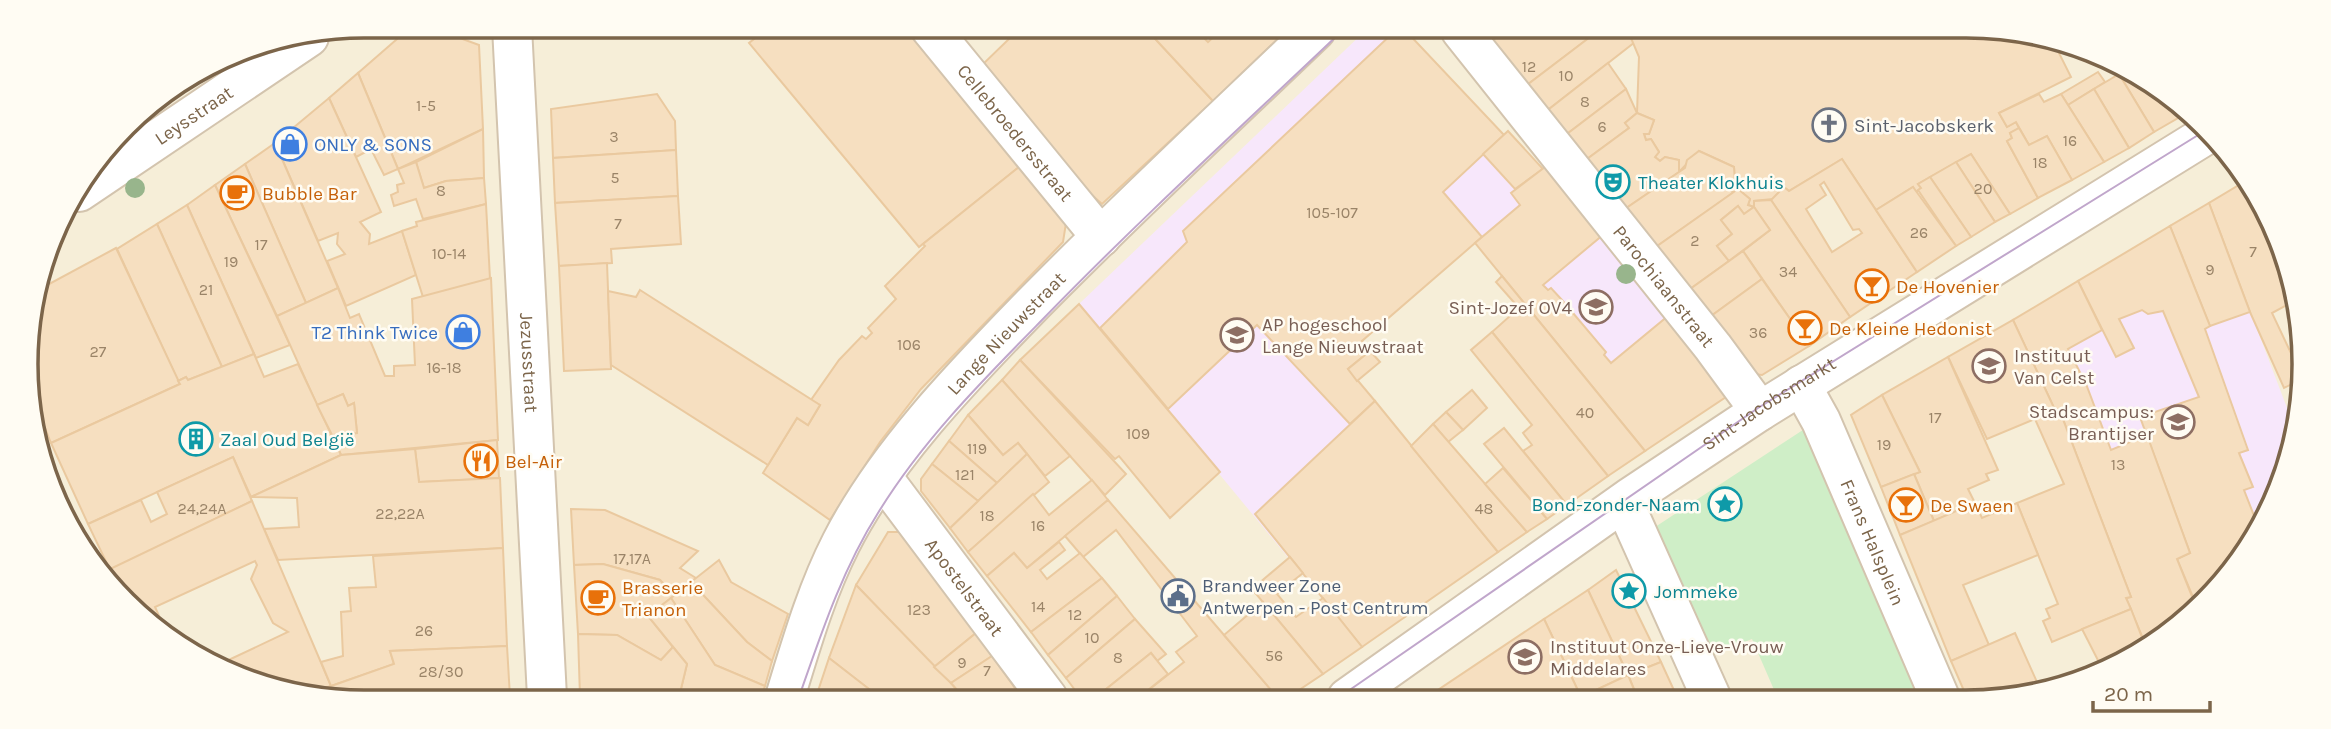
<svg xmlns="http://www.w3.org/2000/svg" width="2331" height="729" font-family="Karla,sans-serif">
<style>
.residential{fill:#f6eed8}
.education{fill:#f7e7fb}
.green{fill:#cfeec7}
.building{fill:#f6dfc0;stroke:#eac99f;stroke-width:2;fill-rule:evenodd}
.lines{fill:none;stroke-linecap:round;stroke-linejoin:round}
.minor-casing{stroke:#d3c4ae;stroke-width:42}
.minor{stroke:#fff;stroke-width:38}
.tram{stroke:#c0a6cb;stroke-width:2}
.tree{fill:#98b58c}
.labels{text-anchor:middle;stroke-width:5;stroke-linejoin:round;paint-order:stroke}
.number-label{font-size:16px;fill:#9a8468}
.street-label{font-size:19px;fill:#7c654a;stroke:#fffcf3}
.worship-label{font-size:19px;fill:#5b616d;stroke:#fffcf3;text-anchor:start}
.shop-label{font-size:19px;fill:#366cbe;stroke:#fffcf3;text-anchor:start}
.culture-label{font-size:19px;fill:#0d838f;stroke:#fffcf3;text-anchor:start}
.food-label{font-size:19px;fill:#c56008;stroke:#fffcf3;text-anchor:start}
.education-label{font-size:19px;fill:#785e54;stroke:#fffcf3;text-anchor:start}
.service-label{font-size:19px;fill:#4e5e75;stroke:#fffcf3;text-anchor:start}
.rim{fill:none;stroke:#7c654a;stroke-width:3.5}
</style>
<rect width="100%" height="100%" fill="#fefaeb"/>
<polygon class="residential" points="365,26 2033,33 2155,83 2248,177 2298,299 2298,431 2259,534 2190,619 2116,668 2011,700 298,696 176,646 83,553 38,452 29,321 61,215 141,110 235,52"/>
<g class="education">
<polygon points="1366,30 1405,30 1504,135 1484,155 1515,189 1549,164 1732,393 1645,451 1475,243 1362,341 1357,381 1498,552 1362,647 1079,304"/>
<polygon points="2209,203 2297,434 2259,534 2190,619 2146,648 2055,410 2013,320"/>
</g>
<polygon class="green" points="1809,426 1928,700 1778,699 1752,639 1705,658 1649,531"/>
<g class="building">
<polygon points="412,26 430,27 479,45 483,129 398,169 358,73"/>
<polygon points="768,28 912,28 1024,163 919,247 749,43"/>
<polygon points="1003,29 1146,29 1213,101 1102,204 1066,172 981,66 1011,37"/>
<polygon points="1146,29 1196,30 1208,42 1221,30 1287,30 1213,101"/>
<polygon points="1396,30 1405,30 1504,135 1443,192 1482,237 1362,341 1370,351 1348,369 1375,401 1350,424 1257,325 1168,409 1100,328 1187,242 1183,231"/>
<polygon points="1478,31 1505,31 1488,44"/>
<polygon points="1505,31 1598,31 1523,88 1488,44"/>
<polygon points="1598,31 1628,31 1635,42 1544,113 1523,88"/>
<polygon points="1628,31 2033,33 2053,41 2071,77 1999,113 2007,127 2016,122 2019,128 2010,133 2012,138 2007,141 2038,198 2010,214 1971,154 1918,184 1921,188 1916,192 1913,187 1876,210 1842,159 1789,191 1784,187 1773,199 1754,201 1754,207 1748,205 1750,199 1738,189 1733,193 1729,188 1735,184 1734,167 1699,151 1679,172 1679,160 1665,157 1660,161 1655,157 1659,152 1651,139 1646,140 1644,134 1649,134 1654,120 1637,113 1639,57"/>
<polygon points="1608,63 1626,89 1563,137 1544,113"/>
<polygon points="2124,71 2155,83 2185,114 2154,132 2119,74"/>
<polygon points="2098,72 2105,82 2068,105 2061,94"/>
<polygon points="358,73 398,169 384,175 371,149 356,157 329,98"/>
<polygon points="2119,74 2154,132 2129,148 2094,89"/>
<polygon points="1626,89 1637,113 1625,123 1629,128 1583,162 1563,137"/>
<polygon points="2094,89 2129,148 2104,162 2068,105"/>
<polygon points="657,94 675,121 676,150 553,158 551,109"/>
<polygon points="2039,94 2044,102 2061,94 2104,162 2072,180 2047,136 2029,145 2016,122 2007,127 1999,113"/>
<polygon points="329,98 381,212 360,222 370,234 369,244 402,231 416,275 346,306 327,261 345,254 337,244 338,233 318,241 275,143"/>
<polygon points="1637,113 1654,120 1649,134 1644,134 1646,140 1651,139 1659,152 1655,157 1660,161 1665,157 1679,160 1679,172 1622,211 1583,162 1629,128 1625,123"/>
<polygon points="2019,128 2029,145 2047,136 2072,180 2038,198 2007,141 2012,138 2010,133"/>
<polygon points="483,129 484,178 446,181 424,188 416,162"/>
<polygon points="1508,131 1543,169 1515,189 1483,154"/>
<polygon points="275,143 338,288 306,303 245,164"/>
<polygon points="676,150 678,196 555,203 553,158"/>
<polygon points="1699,151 1734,167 1735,184 1729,188 1733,193 1653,249 1622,211 1685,168 1687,160"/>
<polygon points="1971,154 2010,214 1995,222 1956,162"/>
<path d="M1842,159L1917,272L1850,317L1771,200L1784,187L1789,191ZM1824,182L1853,230L1859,229L1862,233L1832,252L1806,209L1826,195L1820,185Z"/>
<polygon points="416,162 424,188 446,181 484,178 486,204 423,219 416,199 394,206 391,195 398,192 397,185 404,183 398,169"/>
<polygon points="1956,162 1995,222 1971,237 1930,177"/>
<polygon points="1024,163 1066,223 1063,242 921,389 880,442 830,520 763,473 797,418 808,425 820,405 811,400 839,360 862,336 866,339 872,333 868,328 896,299 885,286 925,246 923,244"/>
<polygon points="245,164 306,303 277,316 215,185"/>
<polygon points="1549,164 1604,234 1543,285 1548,290 1551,288 1562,300 1606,352 1604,355 1611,363 1668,316 1732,393 1645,451 1475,243 1520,205 1511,193"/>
<polygon points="1930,177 1971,237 1956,246 1918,190 1921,188 1918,184"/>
<polygon points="2249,179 2298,299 2272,313 2298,368 2298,381 2284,388 2250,312 2209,203"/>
<polygon points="215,185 290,345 256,358 187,205"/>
<polygon points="1913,187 1956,246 1917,272 1876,210"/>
<polygon points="1738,189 1750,199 1748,205 1754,207 1744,214 1738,206 1721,220 1732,234 1717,246 1729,261 1686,292 1653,249"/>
<polygon points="678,196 681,244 611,249 612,263 559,266 555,203"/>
<polygon points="1771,200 1850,317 1809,346 1743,251 1770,230 1754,207 1754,201"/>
<polygon points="2209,203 2250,312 2210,326 2170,226"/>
<polygon points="486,204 490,279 423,297 402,231 417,226 416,222"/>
<polygon points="187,205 254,354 222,367 157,224"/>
<polygon points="1738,206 1744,214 1754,207 1770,230 1729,261 1717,246 1732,234 1721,220"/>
<polygon points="157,224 222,367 188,380 186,377 178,381 117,249"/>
<polygon points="2170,226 2210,326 2205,329 2248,450 2239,453 2253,487 2244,490 2260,531 2209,596 2195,602 2177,559 2190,553 2140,417 2199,397 2163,311 2148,314 2142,310 2119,319 2134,348 2116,357 2078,281"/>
<polygon points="116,248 180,384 51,443 35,403 29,321 38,290"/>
<polygon points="1743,251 1762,279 1707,319 1686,292"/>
<polygon points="607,263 611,369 564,371 559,266"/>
<polygon points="1502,276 1645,451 1608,476 1492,332 1519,308 1496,282"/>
<polygon points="491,278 498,440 341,455 332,435 357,433 354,403 348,406 343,394 317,405 277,316 338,288 350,318 359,314 385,376 394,376 394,366 415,365 412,299"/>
<polygon points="1762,279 1809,346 1762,375 1747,373 1707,319"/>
<polygon points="2078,281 2102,330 2068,349 2086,384 2111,450 2147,435 2190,553 2177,559 2197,609 2174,629 2144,641 2126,598 2131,597 2059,409 2055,410 2013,320"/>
<polygon points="640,290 820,405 808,425 797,418 768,465 611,365 608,291 636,297"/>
<polygon points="1079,304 1220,472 1170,518 1119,456 1115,459 1112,456 1020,360"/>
<polygon points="2013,320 2055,410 2059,409 2131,597 2126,598 2131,609 2052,642 2043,621 2050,618 2046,609 2058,604 2017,503 2064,484 2035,419 1987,439 1948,357"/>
<polygon points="1492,332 1608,476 1567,505 1523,451 1532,445 1523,433 1532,425 1471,350"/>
<polygon points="1370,351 1380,362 1357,381 1348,369"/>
<polygon points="254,354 264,377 298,364 341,455 251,497 233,457 88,524 51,443 180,384 178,381 186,377 188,380"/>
<polygon points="1948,357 1998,470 1986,474 1989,480 1968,489 1975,503 1934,521 1914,474 1920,472 1882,395"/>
<polygon points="1020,360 1126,474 1105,495 1002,380"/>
<polygon points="1002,380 1070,456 1045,476 1018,443 1003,455 968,415"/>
<polygon points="1472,390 1487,408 1463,430 1446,412"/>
<polygon points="343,394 348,406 354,403 357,433 332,435 317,405"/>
<polygon points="1882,395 1920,472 1881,487 1851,415"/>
<polygon points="1375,401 1498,552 1362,647 1255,514"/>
<polygon points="1446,412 1463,430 1448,442 1433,424"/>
<polygon points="968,415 1003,455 1018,443 1027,454 997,483 949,441"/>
<polygon points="1433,424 1527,532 1498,552 1411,446"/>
<polygon points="1504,428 1567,505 1547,519 1484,444"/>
<polygon points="497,440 499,478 419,482 415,449"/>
<polygon points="949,441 997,483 978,501 932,464"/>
<polygon points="415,449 419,482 500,478 503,548 278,560 264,529 299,527 297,498 251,497 341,455"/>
<polygon points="1027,454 1049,482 968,552 950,528"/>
<polygon points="233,457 252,501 110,570 88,524 141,500 151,522 167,514 157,492"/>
<polygon points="932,464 978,501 950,528 921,491 921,479"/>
<polygon points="1503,468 1547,519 1527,532 1485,484"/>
<polygon points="1914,474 1934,521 1900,535 1881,487"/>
<polygon points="1092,480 1108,500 1027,568 1014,553 987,576 968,552 1033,494 1049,515"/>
<polygon points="1108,500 1224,635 1278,698 1143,698 1141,696 1184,662 1176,652 1197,636 1116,530 1083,557 1065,536"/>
<polygon points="252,501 331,686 303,696 220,664 288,632 273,623 251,579 257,565 255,561 155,607 169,638 116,586 108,570"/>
<polygon points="1975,503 1982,518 2017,503 2038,555 1963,585 1989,645 1951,661 1900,535"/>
<polygon points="571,509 605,510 698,551 680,568 696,578 674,596 660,580 603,564 574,565"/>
<polygon points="888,532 902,532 976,633 934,667 856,585"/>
<polygon points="1059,542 1065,550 1040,570 1047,579 1080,553 1102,578 1031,632 987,576 1014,553 1027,568"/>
<polygon points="503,548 507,646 390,651 394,664 331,686 321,662 343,656 341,612 351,611 349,588 376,587 373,556"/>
<polygon points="1290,557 1303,573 1277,594 1296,617 1323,598 1362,647 1323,674 1252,589"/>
<polygon points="719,560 731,582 788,614 772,661 747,642 691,582"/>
<polygon points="603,564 660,580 674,596 648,616 673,647 661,660 617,635 578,634 574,565"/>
<polygon points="1616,570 1661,662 1628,675 1588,590"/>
<polygon points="1102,578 1117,596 1048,655 1031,632"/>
<polygon points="691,582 747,642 772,661 765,686 715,665 671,598"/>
<polygon points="856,585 951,683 964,698 879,697 829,658"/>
<polygon points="1588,590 1628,675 1581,697 1544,619"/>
<polygon points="1117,596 1135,619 1066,678 1048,655"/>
<polygon points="671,598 715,665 765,686 761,697 679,697 687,664 648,616"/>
<polygon points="1263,602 1323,674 1287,698 1278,698 1224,635"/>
<polygon points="2131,609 2146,648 2116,668 2104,672 2082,629"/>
<polygon points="1135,619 1166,654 1157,661 1151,653 1095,698 1081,698 1066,678"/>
<polygon points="1544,619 1582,699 1434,699 1432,694"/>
<polygon points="976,633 992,656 951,683 934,667"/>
<polygon points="2015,633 2041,691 2011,700 1968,700 1951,661"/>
<polygon points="578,634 617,635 661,660 673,647 687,664 679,697 580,697"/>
<polygon points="507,646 510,697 303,696 394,664 390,651"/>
<polygon points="1151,653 1168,674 1138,698 1095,698"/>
<polygon points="992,656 1022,698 979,698 974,690 964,698 951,683"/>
<polygon points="829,658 878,696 879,697 816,697"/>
<polygon points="1661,662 1678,699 1638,699 1628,675"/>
<polygon points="1628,675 1638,699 1582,699 1581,697"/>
</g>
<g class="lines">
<defs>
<g id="minor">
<path id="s1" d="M512,27L547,697"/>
<path id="s2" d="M930,28L1101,237"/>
<path id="s3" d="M1461,31L1713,347L1760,411"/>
<path id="s4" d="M79,192L309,37"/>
<path id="s5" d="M1801,385L1821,421L1941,700"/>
<path id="s6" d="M883,478L1048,698"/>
<polyline points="1624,503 1712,699"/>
<path id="s7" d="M785,697C801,645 816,592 841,543C884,458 960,379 1026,311C1120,215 1219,123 1316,30"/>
<polyline points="1347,698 1632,496 1760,411 2206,135"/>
</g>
</defs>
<use href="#minor" class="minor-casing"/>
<use href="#minor" class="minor"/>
<g class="tram">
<path d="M799,697C821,634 842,570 878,513C922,441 983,380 1042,320C1139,220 1242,126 1343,30"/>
<path id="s8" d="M1338,698L1758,408L2203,132"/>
</g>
</g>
<g class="tree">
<circle cx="135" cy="188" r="10"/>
<circle cx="1626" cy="274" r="10"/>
</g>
<defs>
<symbol id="church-ring" viewBox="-11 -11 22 22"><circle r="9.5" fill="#fffcf3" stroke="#6b7280" stroke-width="1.5"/><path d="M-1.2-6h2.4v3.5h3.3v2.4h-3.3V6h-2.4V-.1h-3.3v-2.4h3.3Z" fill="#6b7280"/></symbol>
<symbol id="shop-ring" viewBox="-11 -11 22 22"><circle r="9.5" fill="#fffcf3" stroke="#3f7fe0" stroke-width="1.5"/><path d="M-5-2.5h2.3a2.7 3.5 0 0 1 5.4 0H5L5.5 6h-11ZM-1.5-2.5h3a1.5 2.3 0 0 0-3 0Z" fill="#3f7fe0"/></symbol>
<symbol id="theatre-ring" viewBox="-11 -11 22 22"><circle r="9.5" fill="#fffcf3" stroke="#0f9aa8" stroke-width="1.5"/><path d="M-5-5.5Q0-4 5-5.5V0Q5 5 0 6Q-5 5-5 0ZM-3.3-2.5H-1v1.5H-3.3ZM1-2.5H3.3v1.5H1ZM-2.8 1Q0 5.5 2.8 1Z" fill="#0f9aa8"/></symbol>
<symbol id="cafe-ring" viewBox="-11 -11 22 22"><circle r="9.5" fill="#fffcf3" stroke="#e8710a" stroke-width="1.5"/><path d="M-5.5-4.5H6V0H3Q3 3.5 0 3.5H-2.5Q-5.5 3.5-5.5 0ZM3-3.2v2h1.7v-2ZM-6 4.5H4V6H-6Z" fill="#e8710a"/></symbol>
<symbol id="bar-ring" viewBox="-11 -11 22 22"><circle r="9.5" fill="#fffcf3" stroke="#e8710a" stroke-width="1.5"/><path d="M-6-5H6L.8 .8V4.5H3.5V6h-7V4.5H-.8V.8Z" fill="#e8710a"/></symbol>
<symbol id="school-ring" viewBox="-11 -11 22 22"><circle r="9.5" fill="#fffcf3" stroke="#8d6e63" stroke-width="1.5"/><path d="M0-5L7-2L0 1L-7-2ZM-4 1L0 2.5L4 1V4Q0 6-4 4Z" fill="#8d6e63"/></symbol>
<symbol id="university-ring" viewBox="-11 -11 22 22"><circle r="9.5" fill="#fffcf3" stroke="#8d6e63" stroke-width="1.5"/><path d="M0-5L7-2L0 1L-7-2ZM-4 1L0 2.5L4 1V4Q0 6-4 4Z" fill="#8d6e63"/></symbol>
<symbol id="building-ring" viewBox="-11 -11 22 22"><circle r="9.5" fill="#fffcf3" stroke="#0f9aa8" stroke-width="1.5"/><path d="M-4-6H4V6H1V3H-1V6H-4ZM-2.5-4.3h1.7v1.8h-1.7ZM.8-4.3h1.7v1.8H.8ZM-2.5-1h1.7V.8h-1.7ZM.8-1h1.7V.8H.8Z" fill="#0f9aa8"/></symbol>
<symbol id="restaurant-ring" viewBox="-11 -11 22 22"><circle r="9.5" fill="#fffcf3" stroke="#e8710a" stroke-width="1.5"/><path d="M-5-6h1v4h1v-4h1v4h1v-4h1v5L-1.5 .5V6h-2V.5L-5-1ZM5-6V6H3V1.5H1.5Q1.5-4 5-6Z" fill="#e8710a"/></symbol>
<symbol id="sight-ring" viewBox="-11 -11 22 22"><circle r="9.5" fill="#fffcf3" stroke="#0f9aa8" stroke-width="1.5"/><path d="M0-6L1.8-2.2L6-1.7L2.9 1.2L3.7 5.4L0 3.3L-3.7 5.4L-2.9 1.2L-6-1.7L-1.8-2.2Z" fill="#0f9aa8"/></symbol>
<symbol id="civic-ring" viewBox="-11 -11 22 22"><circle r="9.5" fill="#fffcf3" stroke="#5c6f8a" stroke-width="1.5"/><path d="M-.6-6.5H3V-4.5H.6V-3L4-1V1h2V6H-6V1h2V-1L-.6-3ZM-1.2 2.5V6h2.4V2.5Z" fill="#5c6f8a"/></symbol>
</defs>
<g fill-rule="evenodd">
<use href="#church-ring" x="1810" y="106" width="38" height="38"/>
<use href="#shop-ring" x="271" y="125" width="38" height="38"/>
<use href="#theatre-ring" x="1594" y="163" width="38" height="38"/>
<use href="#cafe-ring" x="218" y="174" width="38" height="38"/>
<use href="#bar-ring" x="1853" y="267" width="38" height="38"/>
<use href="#school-ring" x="1577" y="288" width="38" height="38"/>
<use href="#bar-ring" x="1786" y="309" width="38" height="38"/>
<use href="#shop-ring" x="444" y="313" width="38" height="38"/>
<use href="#university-ring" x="1218" y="316" width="38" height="38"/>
<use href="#university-ring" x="1970" y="347" width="38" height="38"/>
<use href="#university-ring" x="2159" y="403" width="38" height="38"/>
<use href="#building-ring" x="177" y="420" width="38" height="38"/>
<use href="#restaurant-ring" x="462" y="442" width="38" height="38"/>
<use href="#sight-ring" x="1706" y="485" width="38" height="38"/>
<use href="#bar-ring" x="1887" y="486" width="38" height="38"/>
<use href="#sight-ring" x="1610" y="572" width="38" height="38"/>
<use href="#civic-ring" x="1159" y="577" width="38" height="38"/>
<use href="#cafe-ring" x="579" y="579" width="38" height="38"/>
<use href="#school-ring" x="1506" y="638" width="38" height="38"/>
</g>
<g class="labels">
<g class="number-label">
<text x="1529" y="72">12</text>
<text x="1566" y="81">10</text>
<text x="1585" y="107">8</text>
<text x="426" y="111">1-5</text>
<text x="1602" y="132">6</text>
<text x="614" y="142">3</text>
<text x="2070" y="146">16</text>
<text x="2040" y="168">18</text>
<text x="615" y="183">5</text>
<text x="1983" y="194">20</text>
<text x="441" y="196">8</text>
<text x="1332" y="218">105-107</text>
<text x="618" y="229">7</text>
<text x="1919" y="238">26</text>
<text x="1695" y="246">2</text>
<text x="261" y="250">17</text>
<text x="2253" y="257">7</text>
<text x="449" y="259">10-14</text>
<text x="231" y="267">19</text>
<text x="2210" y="275">9</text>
<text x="1788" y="277">34</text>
<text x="206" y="295">21</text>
<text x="1758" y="338">36</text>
<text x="909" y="350">106</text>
<text x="98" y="357">27</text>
<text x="444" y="373">16-18</text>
<text x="1585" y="418">40</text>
<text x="1935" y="423">17</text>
<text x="1138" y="439">109</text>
<text x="1884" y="450">19</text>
<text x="977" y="454">119</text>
<text x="2118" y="470">13</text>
<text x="965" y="480">121</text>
<text x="202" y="514">24,24A</text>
<text x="1484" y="514">48</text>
<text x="400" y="519">22,22A</text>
<text x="987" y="521">18</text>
<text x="1038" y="531">16</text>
<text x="632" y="564">17,17A</text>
<text x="1038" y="612">14</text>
<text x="919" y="615">123</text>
<text x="1075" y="620">12</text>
<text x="424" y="636">26</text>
<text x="1092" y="643">10</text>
<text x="1274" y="661">56</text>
<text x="1118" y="663">8</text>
<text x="962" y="668">9</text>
<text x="987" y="676">7</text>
<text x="441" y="677">28/30</text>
</g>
<g class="street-label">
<text dy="7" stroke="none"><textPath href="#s4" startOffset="138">Leysstraat</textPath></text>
<text dy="7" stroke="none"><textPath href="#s2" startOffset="135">Cellebroedersstraat</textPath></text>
<text dy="7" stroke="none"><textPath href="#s3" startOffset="326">Parochiaanstraat</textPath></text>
<text dy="7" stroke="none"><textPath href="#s7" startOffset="432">Lange Nieuwstraat</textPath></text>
<text dy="7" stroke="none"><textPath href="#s1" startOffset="336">Jezusstraat</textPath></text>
<text dy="7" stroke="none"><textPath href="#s8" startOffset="522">Sint-Jacobsmarkt</textPath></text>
<text dy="7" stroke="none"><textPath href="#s5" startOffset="173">Frans Halsplein</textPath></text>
<text dy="7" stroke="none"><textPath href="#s6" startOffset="136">Apostelstraat</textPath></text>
</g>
<g class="worship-label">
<text x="1854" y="132">Sint-Jacobskerk</text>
</g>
<g class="shop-label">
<text x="314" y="151">ONLY &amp; SONS</text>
<text x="438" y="339" text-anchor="end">T2 Think Twice</text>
</g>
<g class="culture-label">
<text x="1638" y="189">Theater Klokhuis</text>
<text x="220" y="446">Zaal Oud België</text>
<text x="1700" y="511" text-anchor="end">Bond-zonder-Naam</text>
<text x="1654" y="598">Jommeke</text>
</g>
<g class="food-label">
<text x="262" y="200">Bubble Bar</text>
<text x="1896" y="293">De Hovenier</text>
<text x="1829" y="335">De Kleine Hedonist</text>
<text x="505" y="468">Bel-Air</text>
<text x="1930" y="512">De Swaen</text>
<text x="622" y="594">Brasserie<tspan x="622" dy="22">Trianon</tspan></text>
</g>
<g class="education-label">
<text x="1572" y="314" text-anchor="end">Sint-Jozef OV4</text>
<text x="1262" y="331">AP hogeschool<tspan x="1262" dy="22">Lange Nieuwstraat</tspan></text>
<text x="2014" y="362">Instituut<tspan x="2014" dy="22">Van Celst</tspan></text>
<text x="2154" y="418" text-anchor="end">Stadscampus:<tspan x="2154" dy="22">Brantijser</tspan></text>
<text x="1550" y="653">Instituut Onze-Lieve-Vrouw<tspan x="1550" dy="22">Middelares</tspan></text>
</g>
<g class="service-label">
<text x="1202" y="592">Brandweer Zone<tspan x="1202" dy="22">Antwerpen - Post Centrum</tspan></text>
</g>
</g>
<path d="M0 0H2331V729H0ZM364 38H1966A326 326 0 0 1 2292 364V364A326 326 0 0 1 1966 690H364A326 326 0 0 1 38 364V364A326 326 0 0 1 364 38Z" fill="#fffcf3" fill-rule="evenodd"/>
<path class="rim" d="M364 38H1966A326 326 0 0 1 2292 364V364A326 326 0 0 1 1966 690H364A326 326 0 0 1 38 364V364A326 326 0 0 1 364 38Z"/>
<path d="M2093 701v10h117v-10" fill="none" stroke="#7c654a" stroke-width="3.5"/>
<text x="2104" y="701" font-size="21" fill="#7c654a" stroke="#fffcf3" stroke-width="5" paint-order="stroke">20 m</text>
</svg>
